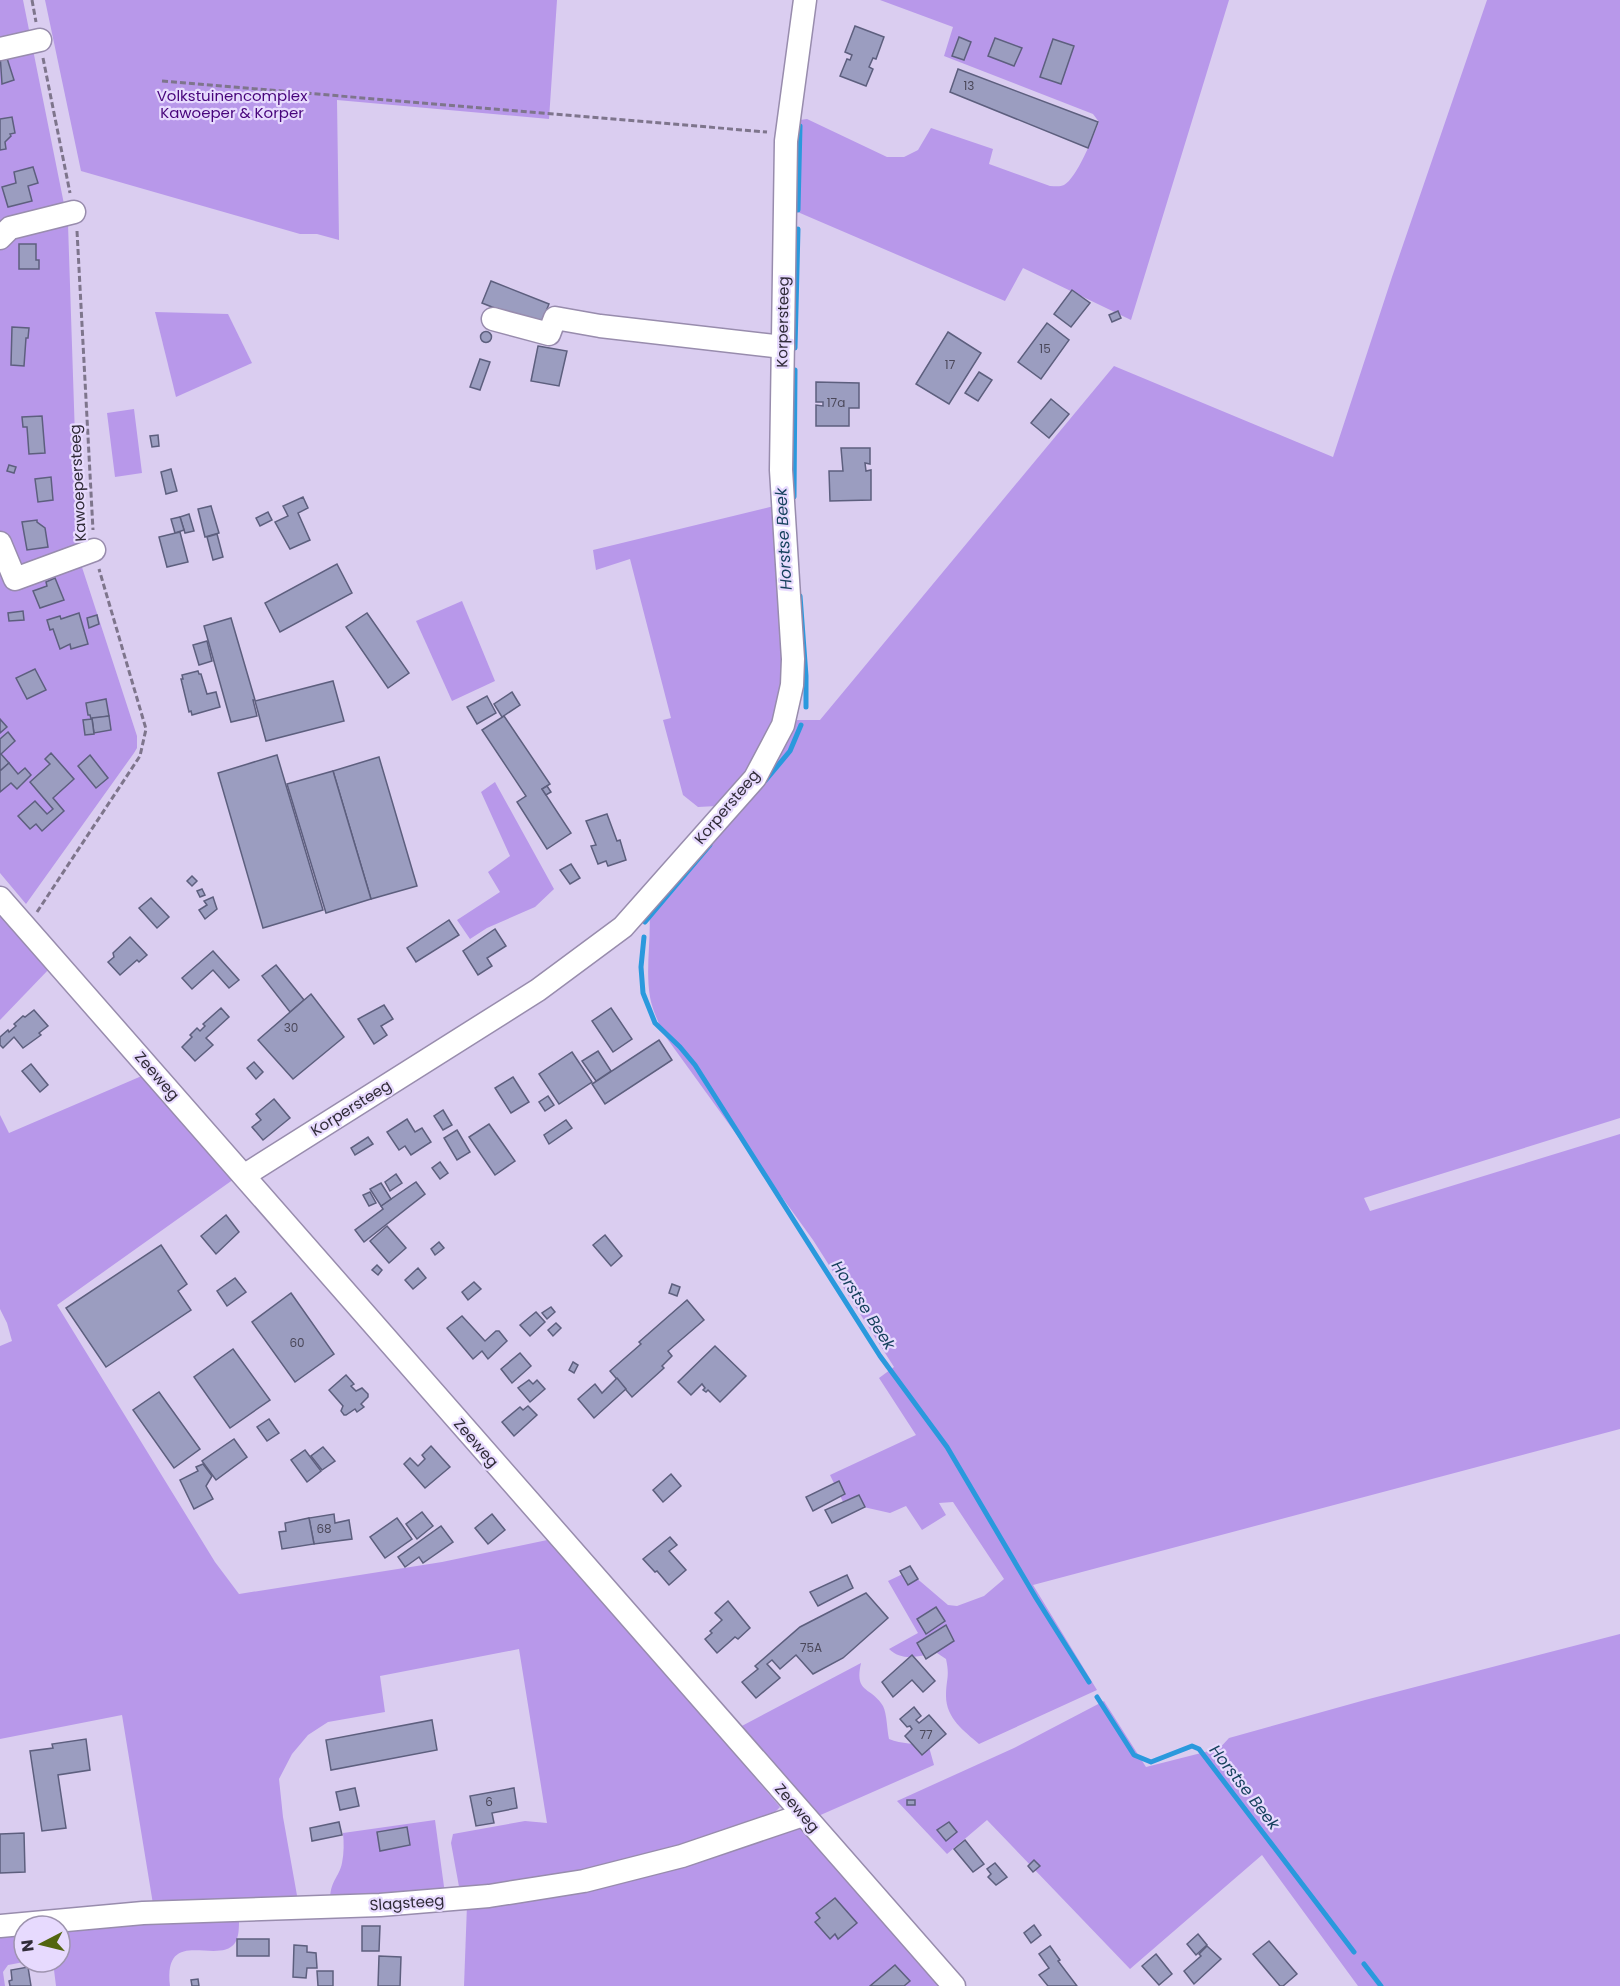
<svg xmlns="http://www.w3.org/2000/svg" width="1620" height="1986" font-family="Poppins,sans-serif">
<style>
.green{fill:#b898ea}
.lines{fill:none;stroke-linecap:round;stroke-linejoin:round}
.stream{stroke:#2a99dd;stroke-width:5}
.building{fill:#9b9dc0;stroke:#5d5f7e;stroke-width:1.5}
.minor-casing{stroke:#988cad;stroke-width:25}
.path{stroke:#7e758c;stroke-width:3;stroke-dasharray:6 3;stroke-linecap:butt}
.minor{stroke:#fff;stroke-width:22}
.labels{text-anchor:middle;stroke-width:4.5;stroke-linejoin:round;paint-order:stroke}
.number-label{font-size:12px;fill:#4b485a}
.park-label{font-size:15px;fill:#47047b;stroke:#e7dafe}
.street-label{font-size:15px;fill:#302b38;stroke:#e7dafe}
.water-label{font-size:16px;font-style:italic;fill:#16415d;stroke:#e7dafe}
</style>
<rect width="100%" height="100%" fill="#dacdf0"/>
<g class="green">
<polygon points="0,0 23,0 68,224 79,558 137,736 137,748 134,753 26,904 0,873"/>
<polygon points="45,0 557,0 549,119 337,100 339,240 317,234 300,234 81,171"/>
<path d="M880,0H1229L1131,320L1023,268L1005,301L793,210V121L807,119L887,157H904L918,150L931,128L993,149L989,164L1050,186C1055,186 1060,187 1064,185C1077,178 1093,137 1099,122L1093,114L944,56L953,27Z"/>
<path d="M1487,0H1620V1118L1364,1198L1370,1211L1620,1134V1429L1033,1585L1097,1690L979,1744C964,1731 946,1718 946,1696C946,1679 950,1677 946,1659L937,1653C920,1656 902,1662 889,1649L918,1633L888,1581L905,1573L914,1576L948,1605L957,1606L984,1596L1004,1579L953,1502L939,1503L946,1515L922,1530L906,1506L890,1513L859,1506H845L830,1475L916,1435L879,1378L894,1367L813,1240L663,1033C658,1021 652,1009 650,997C645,967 652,937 649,907L769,771L784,748L797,720H820L1114,366L1333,457L1392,277Z"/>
<polygon points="155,312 228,314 252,363 176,397"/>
<polygon points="134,409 142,473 115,477 107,413"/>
<polygon points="774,506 784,696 762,752 717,806 698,807 683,795 663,720 671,718 630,559 596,570 593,550"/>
<polygon points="462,601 495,681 452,701 416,621"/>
<polygon points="495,782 554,889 535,907 487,928 470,939 457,920 500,892 488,872 510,856 481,792"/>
<polygon points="0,911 50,968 0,1020"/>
<polygon points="144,1075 234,1179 57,1305 215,1562 239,1594 442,1562 552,1539 780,1807 771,1816 597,1872 460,1892 451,1843 453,1834 525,1821 547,1823 519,1649 380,1676 385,1712 328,1722 308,1735 292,1754 279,1779 283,1817 298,1901 153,1904 122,1715 0,1739 0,1346 12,1341 7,1323 0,1309 0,1115 9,1133"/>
<polygon points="1620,1634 1620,1986 1358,1986 1262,1855 1130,1969 987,1820 947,1854 897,1801 1014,1748 1104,1701 1146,1767 1213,1750 1217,1751 1229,1738 1365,1700"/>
<path d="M861,1663C854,1694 871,1686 883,1706C887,1714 887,1730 889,1739C902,1745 915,1742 929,1747L934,1765L816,1817L738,1728Z"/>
<path d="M435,1820L445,1894L330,1901C330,1880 339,1878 342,1863C344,1853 344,1843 343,1833Z"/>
<polygon points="800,1828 940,1986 464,1986 467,1905"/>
<path d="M239,1920C239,1927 239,1937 235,1943C218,1966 163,1925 170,1986H56L53,1962H60V1926Z"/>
<polygon points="24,1929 24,1962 8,1965 3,1972 5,1986 0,1986 0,1932"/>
</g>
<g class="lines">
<g class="stream">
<polyline points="798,210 800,126"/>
<polyline points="795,348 798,229"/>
<polyline points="794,497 795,370"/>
<polyline points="800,596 806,676 806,707"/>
<polyline points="765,781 790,751 801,725"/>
<polyline points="645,922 710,845"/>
<polyline points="644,937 641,967 643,993 655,1023 680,1047 695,1065 880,1356 947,1447 1036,1598 1089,1682"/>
<polyline points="1097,1697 1134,1755 1151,1762 1192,1746 1199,1749 1354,1952"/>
<polyline points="1364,1964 1381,1986"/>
</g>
</g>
<g class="building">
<polygon points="855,26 884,37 876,59 873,58 869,67 873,69 866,86 840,76 847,59 850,60 852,55 845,52"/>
<polygon points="959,37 971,42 964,60 952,56"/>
<polygon points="995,38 1022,48 1014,66 988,56"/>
<polygon points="1053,39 1074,46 1061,84 1040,77"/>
<polygon points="5,52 14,80 2,84 0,54"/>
<polygon points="958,69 1098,122 1088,148 950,92"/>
<polygon points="12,117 15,133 10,134 11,136 5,142 6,149 0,150 0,119"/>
<polygon points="33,167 38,183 28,186 32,201 8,207 2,187 16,183 14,172"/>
<polygon points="19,244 36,244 36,260 39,260 39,269 19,269"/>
<polygon points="491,281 549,304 540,326 482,303"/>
<polygon points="1072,290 1090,303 1071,327 1054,314"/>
<polygon points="1118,311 1121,318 1112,322 1109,315"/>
<polygon points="1047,323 1069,340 1041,379 1018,362"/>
<polygon points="12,327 29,328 28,338 26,338 24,366 11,365"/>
<circle cx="486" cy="337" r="5.5"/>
<polygon points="948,332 981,353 949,404 916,384"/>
<polygon points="538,346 567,351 559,386 531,381"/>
<polygon points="480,359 490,362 480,390 470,387"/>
<polygon points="979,372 992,380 978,401 965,393"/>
<polygon points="816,382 859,383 859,408 849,408 849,426 816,426 816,405 823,406 823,402 816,402"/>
<polygon points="1051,399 1069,414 1049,438 1031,423"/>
<polygon points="42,416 45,453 29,454 27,427 23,427 22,417"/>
<polygon points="158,435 159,446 152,447 150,436"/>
<polygon points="841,448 870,448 870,464 865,463 866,471 871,470 871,500 830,501 829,471 843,471"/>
<polygon points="9,465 16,467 14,473 7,471"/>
<polygon points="171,469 177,491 166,494 161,472"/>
<polygon points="51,477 53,500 38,502 35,479"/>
<polygon points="303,497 308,508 298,513 310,540 290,549 275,522 288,516 283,506"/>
<polygon points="211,506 219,533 205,537 198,509"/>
<polygon points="268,512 272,520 260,526 256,518"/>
<polygon points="189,514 194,531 185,533 180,517"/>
<polygon points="180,517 184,530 175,533 171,519"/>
<polygon points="37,520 37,522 45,528 48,547 27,550 22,522"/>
<polygon points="180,532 188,562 167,567 159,537"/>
<polygon points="217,534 223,557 213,560 207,537"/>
<polygon points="337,564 352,593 280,632 265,603"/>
<polygon points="55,578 64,600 40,608 33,591 47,586 46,582"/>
<polygon points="23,611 24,620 9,621 8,613"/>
<polygon points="79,613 88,644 71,649 70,644 60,649 53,629 50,630 47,620 60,616 61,619"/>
<polygon points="367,613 409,673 388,688 346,627"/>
<polygon points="97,615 99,624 89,628 87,618"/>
<polygon points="231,618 255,700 253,700 257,716 231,722 204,626"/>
<polygon points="207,641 212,661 199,665 193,645"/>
<polygon points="35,669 46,690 27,699 16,678"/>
<polygon points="198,671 199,674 201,674 207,694 216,692 220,707 192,715 191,711 189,712 181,679 183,679 182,675"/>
<polygon points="333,681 344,721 266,741 255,701"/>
<polygon points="512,692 520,705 502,717 494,704"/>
<polygon points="487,696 496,713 477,724 467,707"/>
<polygon points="106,699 109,716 91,719 90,715 88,715 86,703"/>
<polygon points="109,716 111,730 94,733 92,718"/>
<polygon points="504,716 550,784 542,789 571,833 547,849 517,802 526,796 482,730"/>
<polygon points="0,719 7,727 0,733"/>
<polygon points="92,719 94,734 85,735 83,720"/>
<polygon points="8,732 15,741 1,754 9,763 0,771 0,739"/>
<polygon points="51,753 74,779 53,798 64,811 42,831 36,824 30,829 18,816 35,801 47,814 53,809 30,782 50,764 45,759"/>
<polygon points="90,755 108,778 96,788 78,766"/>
<polygon points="277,755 323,910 263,928 218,773"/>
<polygon points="379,757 417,886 371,899 333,771"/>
<polygon points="9,763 18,774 25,768 31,775 17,789 11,783 0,792 0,771"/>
<polygon points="333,771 371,899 326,913 287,784"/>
<polygon points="547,786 551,792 546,795 542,789"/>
<polygon points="607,814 617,841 620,840 626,860 608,866 606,861 598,864 591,846 596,845 586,821"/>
<polygon points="571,864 580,878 570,884 560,870"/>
<polygon points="192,876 197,881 192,886 187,881"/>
<polygon points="202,889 205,895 200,897 197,891"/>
<polygon points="213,897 217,909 205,919 199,910 207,905 204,901"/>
<polygon points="151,898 169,917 157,928 139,908"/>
<polygon points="449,920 459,935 416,962 407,948"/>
<polygon points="495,929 506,946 487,958 492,966 478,975 463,951"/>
<polygon points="130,937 147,955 139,962 137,960 120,975 108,962 114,957 113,953"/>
<polygon points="213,951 239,980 229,988 213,970 192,989 182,978"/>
<polygon points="276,965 304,1000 290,1012 262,976"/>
<polygon points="311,994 344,1037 293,1079 258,1040"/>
<polygon points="384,1005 393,1019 381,1026 387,1035 374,1044 358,1019"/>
<polygon points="221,1008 229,1017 206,1038 213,1045 195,1061 182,1047 192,1037 190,1035 197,1028 200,1031 205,1026 203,1024"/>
<polygon points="611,1008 632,1039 613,1052 592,1021"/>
<polygon points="34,1010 48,1026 39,1033 41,1035 23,1048 14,1037 3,1048 0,1045 0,1037 8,1030 9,1032 16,1026 14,1024 23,1016 25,1017"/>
<polygon points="659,1040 672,1060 605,1104 592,1084"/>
<polygon points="598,1051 611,1071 596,1081 582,1061"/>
<polygon points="572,1052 592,1082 559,1104 539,1074"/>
<polygon points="254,1062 263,1072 256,1079 247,1068"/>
<polygon points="31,1064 48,1085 40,1092 22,1071"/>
<polygon points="513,1077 529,1102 511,1113 495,1088"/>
<polygon points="548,1096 554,1105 545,1111 539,1102"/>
<polygon points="274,1099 290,1118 263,1140 252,1127 261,1120 256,1114"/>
<polygon points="443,1110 452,1125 443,1130 434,1116"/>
<polygon points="407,1119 415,1132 422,1128 431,1142 411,1155 405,1146 399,1150 387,1132"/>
<polygon points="566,1120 572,1128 549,1144 544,1135"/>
<polygon points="489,1124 515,1161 495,1175 469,1137"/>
<polygon points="457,1130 470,1152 457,1160 444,1138"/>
<polygon points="368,1137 373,1144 355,1155 351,1148"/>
<polygon points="440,1162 448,1173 440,1179 432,1168"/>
<polygon points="396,1174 402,1183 390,1191 385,1182"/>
<polygon points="416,1182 425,1194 364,1242 355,1230 383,1209 381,1206"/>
<polygon points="381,1183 391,1199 381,1206 370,1189"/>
<polygon points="370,1192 376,1203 369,1206 363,1195"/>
<polygon points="226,1215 239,1232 216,1254 201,1236"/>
<polygon points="387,1226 406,1248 389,1263 370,1241"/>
<polygon points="605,1235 622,1256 611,1266 593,1245"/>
<polygon points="439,1242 444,1248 435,1255 431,1249"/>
<polygon points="161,1245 187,1284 178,1291 191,1310 106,1367 66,1308"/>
<polygon points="377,1265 382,1270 378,1275 372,1270"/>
<polygon points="418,1268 426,1278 413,1289 405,1280"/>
<polygon points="235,1278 246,1292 227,1306 217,1291"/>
<polygon points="474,1282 481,1289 468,1300 462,1292"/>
<polygon points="672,1284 680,1287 677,1296 669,1293"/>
<polygon points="291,1293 334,1354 295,1382 252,1322"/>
<polygon points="687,1300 704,1320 668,1351 672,1356 662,1366 664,1368 632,1397 610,1371 641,1344 639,1342"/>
<polygon points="551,1307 555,1312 547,1319 542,1313"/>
<polygon points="536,1312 545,1322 530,1336 520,1325"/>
<polygon points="462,1316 485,1341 496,1331 499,1331 507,1341 488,1359 482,1351 473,1359 447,1328"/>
<polygon points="556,1323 561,1328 553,1336 548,1330"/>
<polygon points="715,1346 746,1376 720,1402 708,1390 706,1392 703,1390 705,1388 702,1384 691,1395 678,1382"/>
<polygon points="233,1349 270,1400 230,1428 194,1377"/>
<polygon points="520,1353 531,1366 512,1383 501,1369"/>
<polygon points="573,1362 578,1365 574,1373 569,1370"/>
<polygon points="346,1375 354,1384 351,1386 356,1391 362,1388 368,1394 368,1397 361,1404 364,1407 357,1412 355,1409 346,1415 344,1415 341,1411 343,1406 329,1390"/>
<polygon points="617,1378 626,1389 594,1418 578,1399 595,1384 602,1393"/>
<polygon points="529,1380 533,1384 537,1380 545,1389 530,1402 518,1388"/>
<polygon points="159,1392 200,1449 174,1468 133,1410"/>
<polygon points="528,1406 537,1415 514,1436 502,1422 520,1407 523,1410"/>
<polygon points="269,1419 279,1433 267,1441 257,1427"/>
<polygon points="234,1439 247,1457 216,1480 202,1461"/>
<polygon points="431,1446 450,1467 425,1488 404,1464 410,1458 418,1466 425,1459 422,1455"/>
<polygon points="323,1447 335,1461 322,1470 311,1456"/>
<polygon points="305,1450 321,1471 307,1482 291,1460"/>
<polygon points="203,1464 212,1476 206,1486 213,1499 194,1509 180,1480 198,1471 196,1467"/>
<polygon points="671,1474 681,1486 663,1502 653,1490"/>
<polygon points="839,1481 845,1494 813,1511 806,1497"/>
<polygon points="859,1495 865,1507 832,1523 825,1510"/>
<polygon points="422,1512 433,1526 417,1539 406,1524"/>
<polygon points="334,1514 335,1523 349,1520 352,1539 314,1544 309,1518"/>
<polygon points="492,1514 505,1530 488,1544 475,1528"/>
<polygon points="309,1518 314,1544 282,1549 279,1532 286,1531 285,1523"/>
<polygon points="397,1518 412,1539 385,1558 370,1537"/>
<polygon points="441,1526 453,1542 423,1563 419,1557 405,1567 398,1557"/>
<polygon points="670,1537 677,1545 669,1551 686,1570 669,1585 657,1571 655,1572 643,1559"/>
<polygon points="910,1566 918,1579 908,1585 900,1571"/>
<polygon points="847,1575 853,1588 818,1606 810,1592"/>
<polygon points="866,1593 888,1618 843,1658 813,1674 796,1655 780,1669 772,1660 767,1664 780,1678 756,1698 742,1682 758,1669 755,1666 800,1627"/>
<polygon points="728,1601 750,1628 738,1639 735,1637 717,1653 705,1639 712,1633 710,1631 722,1620 715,1613"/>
<polygon points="936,1607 945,1621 926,1634 917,1619"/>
<polygon points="946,1625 954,1641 926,1659 917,1643"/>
<polygon points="912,1655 935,1681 923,1692 912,1680 893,1697 882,1682"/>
<polygon points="914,1707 921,1716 916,1720 919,1723 929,1715 946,1734 922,1755 905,1736 912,1729 910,1726 907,1727 900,1719"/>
<polygon points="432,1720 437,1750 331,1770 326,1740"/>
<polygon points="86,1739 90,1770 58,1775 66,1828 42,1831 30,1751 53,1748 52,1744"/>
<polygon points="355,1788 359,1806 340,1810 336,1792"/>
<polygon points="514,1788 517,1808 492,1813 494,1823 476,1826 470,1796"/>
<rect x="907" y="1800" width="8" height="5"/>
<polygon points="339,1822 342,1835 312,1841 310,1828"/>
<polygon points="949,1822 957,1832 946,1841 937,1830"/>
<polygon points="407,1827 410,1845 380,1851 377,1832"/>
<polygon points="24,1833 25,1872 0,1873 0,1834"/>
<polygon points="965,1840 984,1864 973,1872 954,1849"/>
<polygon points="1034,1860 1040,1866 1033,1872 1028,1866"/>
<polygon points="995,1863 1007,1877 996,1885 988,1877 991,1874 987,1869"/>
<polygon points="835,1898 857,1923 838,1939 835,1934 830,1939 815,1922 820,1918 816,1913"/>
<polygon points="1034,1925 1041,1935 1031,1943 1024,1933"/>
<polygon points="362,1926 380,1926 379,1951 362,1951"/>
<polygon points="1198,1934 1207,1945 1196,1955 1187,1944"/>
<rect x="237" y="1939" width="32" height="17"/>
<polygon points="1269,1941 1297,1974 1283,1986 1280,1986 1253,1954"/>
<polygon points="294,1945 307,1946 307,1952 316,1953 317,1968 307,1968 306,1978 293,1977"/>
<polygon points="1050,1946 1060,1960 1058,1961 1077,1986 1048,1986 1039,1975 1049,1968 1039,1954"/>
<polygon points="1207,1946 1221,1959 1194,1984 1184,1971 1201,1956 1199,1954"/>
<polygon points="1156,1954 1172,1974 1159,1985 1142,1966"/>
<polygon points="379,1956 401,1957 400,1986 378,1986"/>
<polygon points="895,1965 910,1981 904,1986 870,1986"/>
<polygon points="28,1967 31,1986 10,1986 9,1981 12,1980 11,1970"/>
<polygon points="317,1971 333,1971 333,1986 318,1986"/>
<polygon points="198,1979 199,1986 192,1986 191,1980"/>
</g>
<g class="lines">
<defs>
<g id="minor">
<polyline points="0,49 40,40"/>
<polyline points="0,238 10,228 74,212"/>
<polyline points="493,319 549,334 555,318 600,326 783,347"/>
<polyline points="0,543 15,579 94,550"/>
<polyline points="0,898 954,1986"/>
<polyline points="245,1175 538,990 623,927 755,778 783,725 792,685 793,659 781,470 786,141 805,0"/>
<polyline points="0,1926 143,1913 380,1905 489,1896 584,1881 682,1856 803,1815"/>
</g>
</defs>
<use href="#minor" class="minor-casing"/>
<g class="path">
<polyline points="32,0 36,22"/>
<polyline points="43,58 70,193"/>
<polyline points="162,81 767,132"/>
<polyline points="77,231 93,530"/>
<polyline points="37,912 140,756 146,729 99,569"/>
</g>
<use href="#minor" class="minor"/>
</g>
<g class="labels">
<g class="number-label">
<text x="969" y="90">13</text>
<text x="1045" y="353">15</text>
<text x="950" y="369">17</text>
<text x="836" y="407">17a</text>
<text x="291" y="1032">30</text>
<text x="297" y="1347">60</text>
<text x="324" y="1533">68</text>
<text x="811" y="1652">75A</text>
<text x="926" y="1739">77</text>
<text x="489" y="1806">6</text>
</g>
<g class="park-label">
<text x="232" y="101">Volkstuinencomplex<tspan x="232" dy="17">Kawoeper &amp; Korper</tspan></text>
</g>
<g class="street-label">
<text transform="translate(783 322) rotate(-89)" y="5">Korpersteeg</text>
<text transform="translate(78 483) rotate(-93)" y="5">Kawoepersteeg</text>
<text transform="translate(727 807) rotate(-50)" y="5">Korpersteeg</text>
<text transform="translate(157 1076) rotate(49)" y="5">Zeeweg</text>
<text transform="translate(351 1108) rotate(-32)" y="5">Korpersteeg</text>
<text transform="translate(476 1443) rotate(49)" y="5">Zeeweg</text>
<text transform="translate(797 1808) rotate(49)" y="5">Zeeweg</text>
<text transform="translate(407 1903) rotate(-4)" y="5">Slagsteeg</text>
</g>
<g class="water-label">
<text transform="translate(783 539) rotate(-93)" y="6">Horstse Beek</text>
<text transform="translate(864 1305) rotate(57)" y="6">Horstse Beek</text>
<text transform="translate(1245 1787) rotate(52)" y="6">Horstse Beek</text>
</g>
</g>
<g transform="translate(42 1944) rotate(263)"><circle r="28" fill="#e7dafe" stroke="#9e94af" stroke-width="1.5"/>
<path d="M0-4.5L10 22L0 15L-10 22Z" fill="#52650f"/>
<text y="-9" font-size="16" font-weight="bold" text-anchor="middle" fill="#302b38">N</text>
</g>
</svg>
